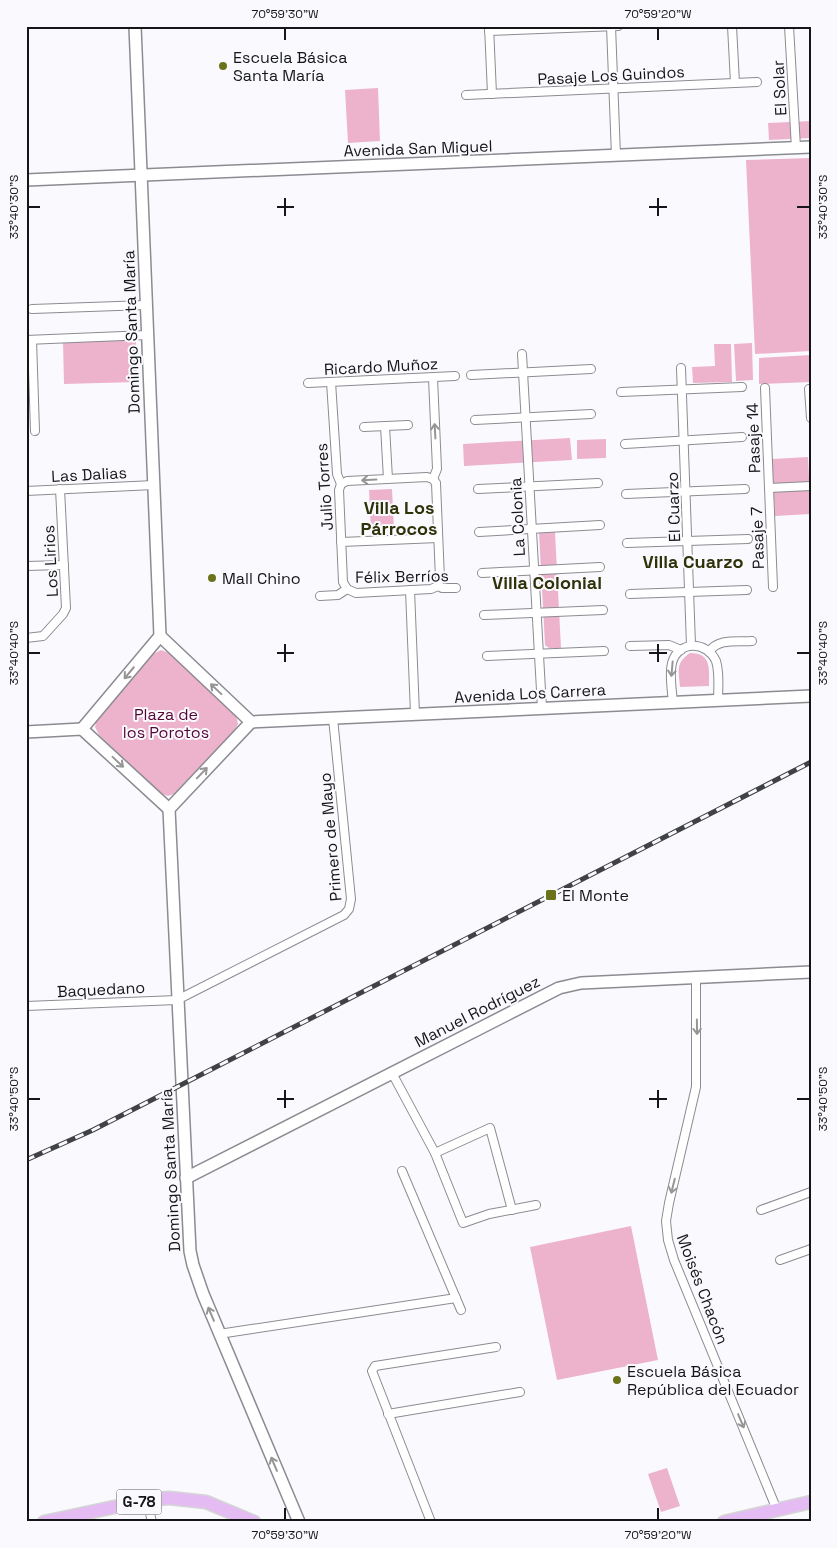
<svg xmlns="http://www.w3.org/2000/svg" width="837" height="1548" font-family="'Space Grotesk',sans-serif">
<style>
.green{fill:#edb3cd}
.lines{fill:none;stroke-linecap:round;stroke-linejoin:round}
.street-casing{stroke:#8b8b92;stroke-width:10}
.secondary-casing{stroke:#8b8b92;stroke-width:14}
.primary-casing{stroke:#d5d5d5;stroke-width:15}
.street{stroke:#fff;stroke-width:8}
.secondary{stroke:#fff;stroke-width:11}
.primary{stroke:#e4bbf3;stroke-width:12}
.rail-casing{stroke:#414244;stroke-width:5}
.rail{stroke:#fafafe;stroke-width:3;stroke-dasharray:9;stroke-linecap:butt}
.oneway{stroke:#969697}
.ticks{fill:none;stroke:#151618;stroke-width:2}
.poi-dot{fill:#6c7219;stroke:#fafafe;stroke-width:2}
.labels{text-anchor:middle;stroke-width:4;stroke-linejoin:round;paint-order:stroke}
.shield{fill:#fafafe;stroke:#5a5a5d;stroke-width:1}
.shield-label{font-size:15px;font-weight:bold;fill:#151618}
.poi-label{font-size:16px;fill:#151618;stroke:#fafafe;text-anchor:start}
.street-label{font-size:16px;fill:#151618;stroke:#fafafe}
.park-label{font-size:16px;fill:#550535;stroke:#fafafe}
.neighbourhood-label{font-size:18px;font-weight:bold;fill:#2f3209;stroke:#fafafe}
.neatline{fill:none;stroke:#151618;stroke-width:2}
.ticks-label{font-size:12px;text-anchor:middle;fill:#151618}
</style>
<rect width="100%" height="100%" fill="#fafafe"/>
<g class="green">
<polygon points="378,88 380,141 348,143 345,90"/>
<polygon points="811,121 811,138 769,140 768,123"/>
<polygon points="811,158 811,351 755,354 746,160"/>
<polygon points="136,340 137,382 64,384 63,342"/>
<polygon points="752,343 753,380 736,381 734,344"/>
<polygon points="714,344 731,344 732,382 693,383 692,367 715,366"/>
<polygon points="811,355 811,382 759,384 759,358"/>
<polygon points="570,438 572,460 464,466 463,444"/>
<polygon points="606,439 606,458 577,459 577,440"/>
<polygon points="808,457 811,514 775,516 772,459"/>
<polygon points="392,489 394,530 371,531 369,490"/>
<polygon points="555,532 561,648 549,648 545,645 539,533"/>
<polygon points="161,650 169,653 236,715 238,724 235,730 174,794 168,796 159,793 99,735 95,727 97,718 153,654"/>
<path d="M690,653C712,653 709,669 709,686L680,687C679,671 675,663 690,653Z"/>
<polygon points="631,1226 658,1360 557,1380 530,1247"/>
<polygon points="667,1468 680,1506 661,1512 648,1474"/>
</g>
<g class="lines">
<defs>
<g id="street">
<polyline points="489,26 492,94"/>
<polyline points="611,26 616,156"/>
<polyline points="732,26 735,83"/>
<polyline points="789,26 796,148"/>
<polyline points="489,31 618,26"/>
<polyline points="466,95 757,82"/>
<polyline points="32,309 146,305"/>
<polyline points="26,340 147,335"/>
<polyline points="32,340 35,431"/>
<polyline points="522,354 542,708"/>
<polyline points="681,368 691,645"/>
<polyline points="471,375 591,369"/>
<polyline points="433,378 437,469 433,479"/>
<polyline points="331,382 337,474 341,484 339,490 343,582 347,589"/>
<polyline points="308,383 455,376"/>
<polyline points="765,388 773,587"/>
<polyline points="809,389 811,418"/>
<polyline points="621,392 742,387"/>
<polyline points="475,420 591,414"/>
<polyline points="385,426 388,479"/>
<polyline points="364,427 408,425"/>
<polyline points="625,444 742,437"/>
<polyline points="433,479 436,483 440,579 438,586"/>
<polyline points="341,484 347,481 427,477 433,479"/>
<polyline points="769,488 811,486"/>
<polyline points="478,489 598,483"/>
<polyline points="26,491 154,485"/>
<polyline points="626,494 745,489"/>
<polyline points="479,532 600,525"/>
<polyline points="341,542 438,538"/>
<polyline points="627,543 748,539"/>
<polyline points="26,566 64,565"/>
<polyline points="482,573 600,567"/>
<polyline points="347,589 356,593 431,589 438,586 442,588 456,588"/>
<polyline points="410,590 415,714"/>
<polyline points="630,594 747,590"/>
<polyline points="320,596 338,595 347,589"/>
<polyline points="484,615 603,610"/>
<polyline points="26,638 43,636 63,614 66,608 60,489"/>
<polyline points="630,646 669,645 681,650"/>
<path d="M709,652C718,638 737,642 752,641"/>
<polyline points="487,656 604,651"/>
<path d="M673,703C672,690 669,675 672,663C678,640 707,641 716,661C720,673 718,689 718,701"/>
<polyline points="696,978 696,1087 669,1203 666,1221 668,1240 674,1260 777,1510"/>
<polyline points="26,1006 177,1000 344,915 349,909 351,899 333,718"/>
<polyline points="392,1073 435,1153 463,1223 489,1214 536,1205"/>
<polyline points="435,1153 490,1128 512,1210"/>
<polyline points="402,1171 461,1310"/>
<polyline points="761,1210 811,1192"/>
<polyline points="780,1260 811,1249"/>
<polyline points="219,1334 456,1298"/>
<polyline points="388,1414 520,1392"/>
<polyline points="147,1500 152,1522"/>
<polyline points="431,1522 372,1371 375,1366 496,1347"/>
</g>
<g id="secondary">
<polyline points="135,26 160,636"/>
<polyline points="26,180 811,147"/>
<polyline points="160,636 251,722"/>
<polyline points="251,722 811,696"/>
<polyline points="82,729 160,636"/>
<polyline points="82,729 169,809"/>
<polyline points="26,732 82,729"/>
<polyline points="169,809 190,1251 193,1265 203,1294 299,1522"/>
<polyline points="169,809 251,722"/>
<polyline points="186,1178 559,988 581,983 811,972"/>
</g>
<g id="primary">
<polyline points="44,1522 147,1500 169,1498 206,1502 254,1522"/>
<polyline points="724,1522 811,1502"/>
</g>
</defs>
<use href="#street" class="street-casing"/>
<use href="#secondary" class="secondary-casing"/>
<use href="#primary" class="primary-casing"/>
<use href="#street" class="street"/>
<use href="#secondary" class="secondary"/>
<use href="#primary" class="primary"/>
<defs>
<polyline id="rail" points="26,1160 93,1130 811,762"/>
</defs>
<use href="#rail" class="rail-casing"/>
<use href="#rail" class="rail"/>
</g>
<defs><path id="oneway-shaft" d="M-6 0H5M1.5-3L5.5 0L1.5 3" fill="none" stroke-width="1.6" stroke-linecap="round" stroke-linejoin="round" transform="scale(1.25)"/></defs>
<g class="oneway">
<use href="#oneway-shaft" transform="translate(435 431) rotate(-93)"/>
<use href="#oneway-shaft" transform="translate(369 480) rotate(177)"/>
<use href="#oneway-shaft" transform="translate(672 669) rotate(95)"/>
<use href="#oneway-shaft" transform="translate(129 673) rotate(130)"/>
<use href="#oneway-shaft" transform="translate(216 689) rotate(-137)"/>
<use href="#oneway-shaft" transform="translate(118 762) rotate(43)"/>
<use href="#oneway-shaft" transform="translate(202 773) rotate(-46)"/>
<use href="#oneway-shaft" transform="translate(697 1027) rotate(89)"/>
<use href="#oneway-shaft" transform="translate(673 1186) rotate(104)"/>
<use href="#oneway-shaft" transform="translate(211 1314) rotate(-113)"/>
<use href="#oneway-shaft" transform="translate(741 1421) rotate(67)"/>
<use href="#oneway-shaft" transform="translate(274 1464) rotate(-113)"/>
</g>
<path class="ticks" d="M285,28V40M658,28V40M285,198V216M658,198V216M28,207H40M277,207H294M649,207H667M797,207H810M285,644V662M658,644V662M28,653H40M277,653H294M649,653H667M797,653H810M285,1090V1108M658,1090V1108M28,1099H40M277,1099H294M649,1099H667M797,1099H810M285,1508V1520M658,1508V1520"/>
<g class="poi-dot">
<circle cx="223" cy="66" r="5"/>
<circle cx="212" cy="578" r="5"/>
<rect x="545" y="889" width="12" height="12" rx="2.5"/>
<circle cx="617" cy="1380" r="5"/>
</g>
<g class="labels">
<rect class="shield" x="116.5" y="1489.5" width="45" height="25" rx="4"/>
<g class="shield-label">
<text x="139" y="1507">G-78</text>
</g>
<g class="poi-label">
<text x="233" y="63">Escuela Básica<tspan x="233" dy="18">Santa María</tspan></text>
<text x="222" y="584">Mall Chino</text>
<text x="562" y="901">El Monte</text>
<text x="627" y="1377">Escuela Básica<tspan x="627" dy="18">República del Ecuador</tspan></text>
</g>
<g class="street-label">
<text transform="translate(611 75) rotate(-3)" y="6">Pasaje Los Guindos</text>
<text transform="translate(779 88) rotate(-93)" y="6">El Solar</text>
<text transform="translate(418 148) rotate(-2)" y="6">Avenida San Miguel</text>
<text transform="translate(131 332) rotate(-92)" y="6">Domingo Santa María</text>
<text transform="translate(381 366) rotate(-3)" y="6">Ricardo Muñoz</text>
<text transform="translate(753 438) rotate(-92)" y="6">Pasaje 14</text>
<text transform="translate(89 474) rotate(-3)" y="6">Las Dalias</text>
<text transform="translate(324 487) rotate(-94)" y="6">Julio Torres</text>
<text transform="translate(673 507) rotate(-92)" y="6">El Cuarzo</text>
<text transform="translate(517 517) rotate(-93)" y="6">La Colonia</text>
<text transform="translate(757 538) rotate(-92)" y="6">Pasaje 7</text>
<text transform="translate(50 561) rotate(-93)" y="6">Los Lirios</text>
<text transform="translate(402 576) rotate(-1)" y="6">Félix Berríos</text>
<text transform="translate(530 693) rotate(-3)" y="6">Avenida Los Carrera</text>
<text transform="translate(330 837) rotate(-95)" y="6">Primero de Mayo</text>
<text transform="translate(101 989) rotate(-3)" y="6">Baquedano</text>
<text transform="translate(477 1011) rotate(-27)" y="6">Manuel Rodríguez</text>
<text transform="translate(170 1170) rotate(-93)" y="6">Domingo Santa María</text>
<text transform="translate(703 1289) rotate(69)" y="6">Moisés Chacón</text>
</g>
<g class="park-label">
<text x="166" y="720">Plaza de<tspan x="166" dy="18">los Porotos</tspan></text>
</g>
<g class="neighbourhood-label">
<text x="399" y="514">Villa Los<tspan x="399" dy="21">Párrocos</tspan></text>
<text x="693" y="568">Villa Cuarzo</text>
<text x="547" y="589">Villa Colonial</text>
</g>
</g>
<rect width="837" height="1548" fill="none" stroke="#fafafe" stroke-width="55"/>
<rect x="28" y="28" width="782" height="1492" class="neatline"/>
<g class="ticks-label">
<text x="285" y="18">70°59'30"W</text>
<text x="658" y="18">70°59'20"W</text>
<text transform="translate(14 207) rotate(-90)" y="4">33°40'30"S</text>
<text transform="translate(823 207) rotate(-90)" y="4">33°40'30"S</text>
<text transform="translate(14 653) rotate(-90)" y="4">33°40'40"S</text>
<text transform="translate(823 653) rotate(-90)" y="4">33°40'40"S</text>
<text transform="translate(14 1099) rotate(-90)" y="4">33°40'50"S</text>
<text transform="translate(823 1099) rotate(-90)" y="4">33°40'50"S</text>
<text x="285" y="1539">70°59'30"W</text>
<text x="658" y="1539">70°59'20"W</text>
</g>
</svg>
